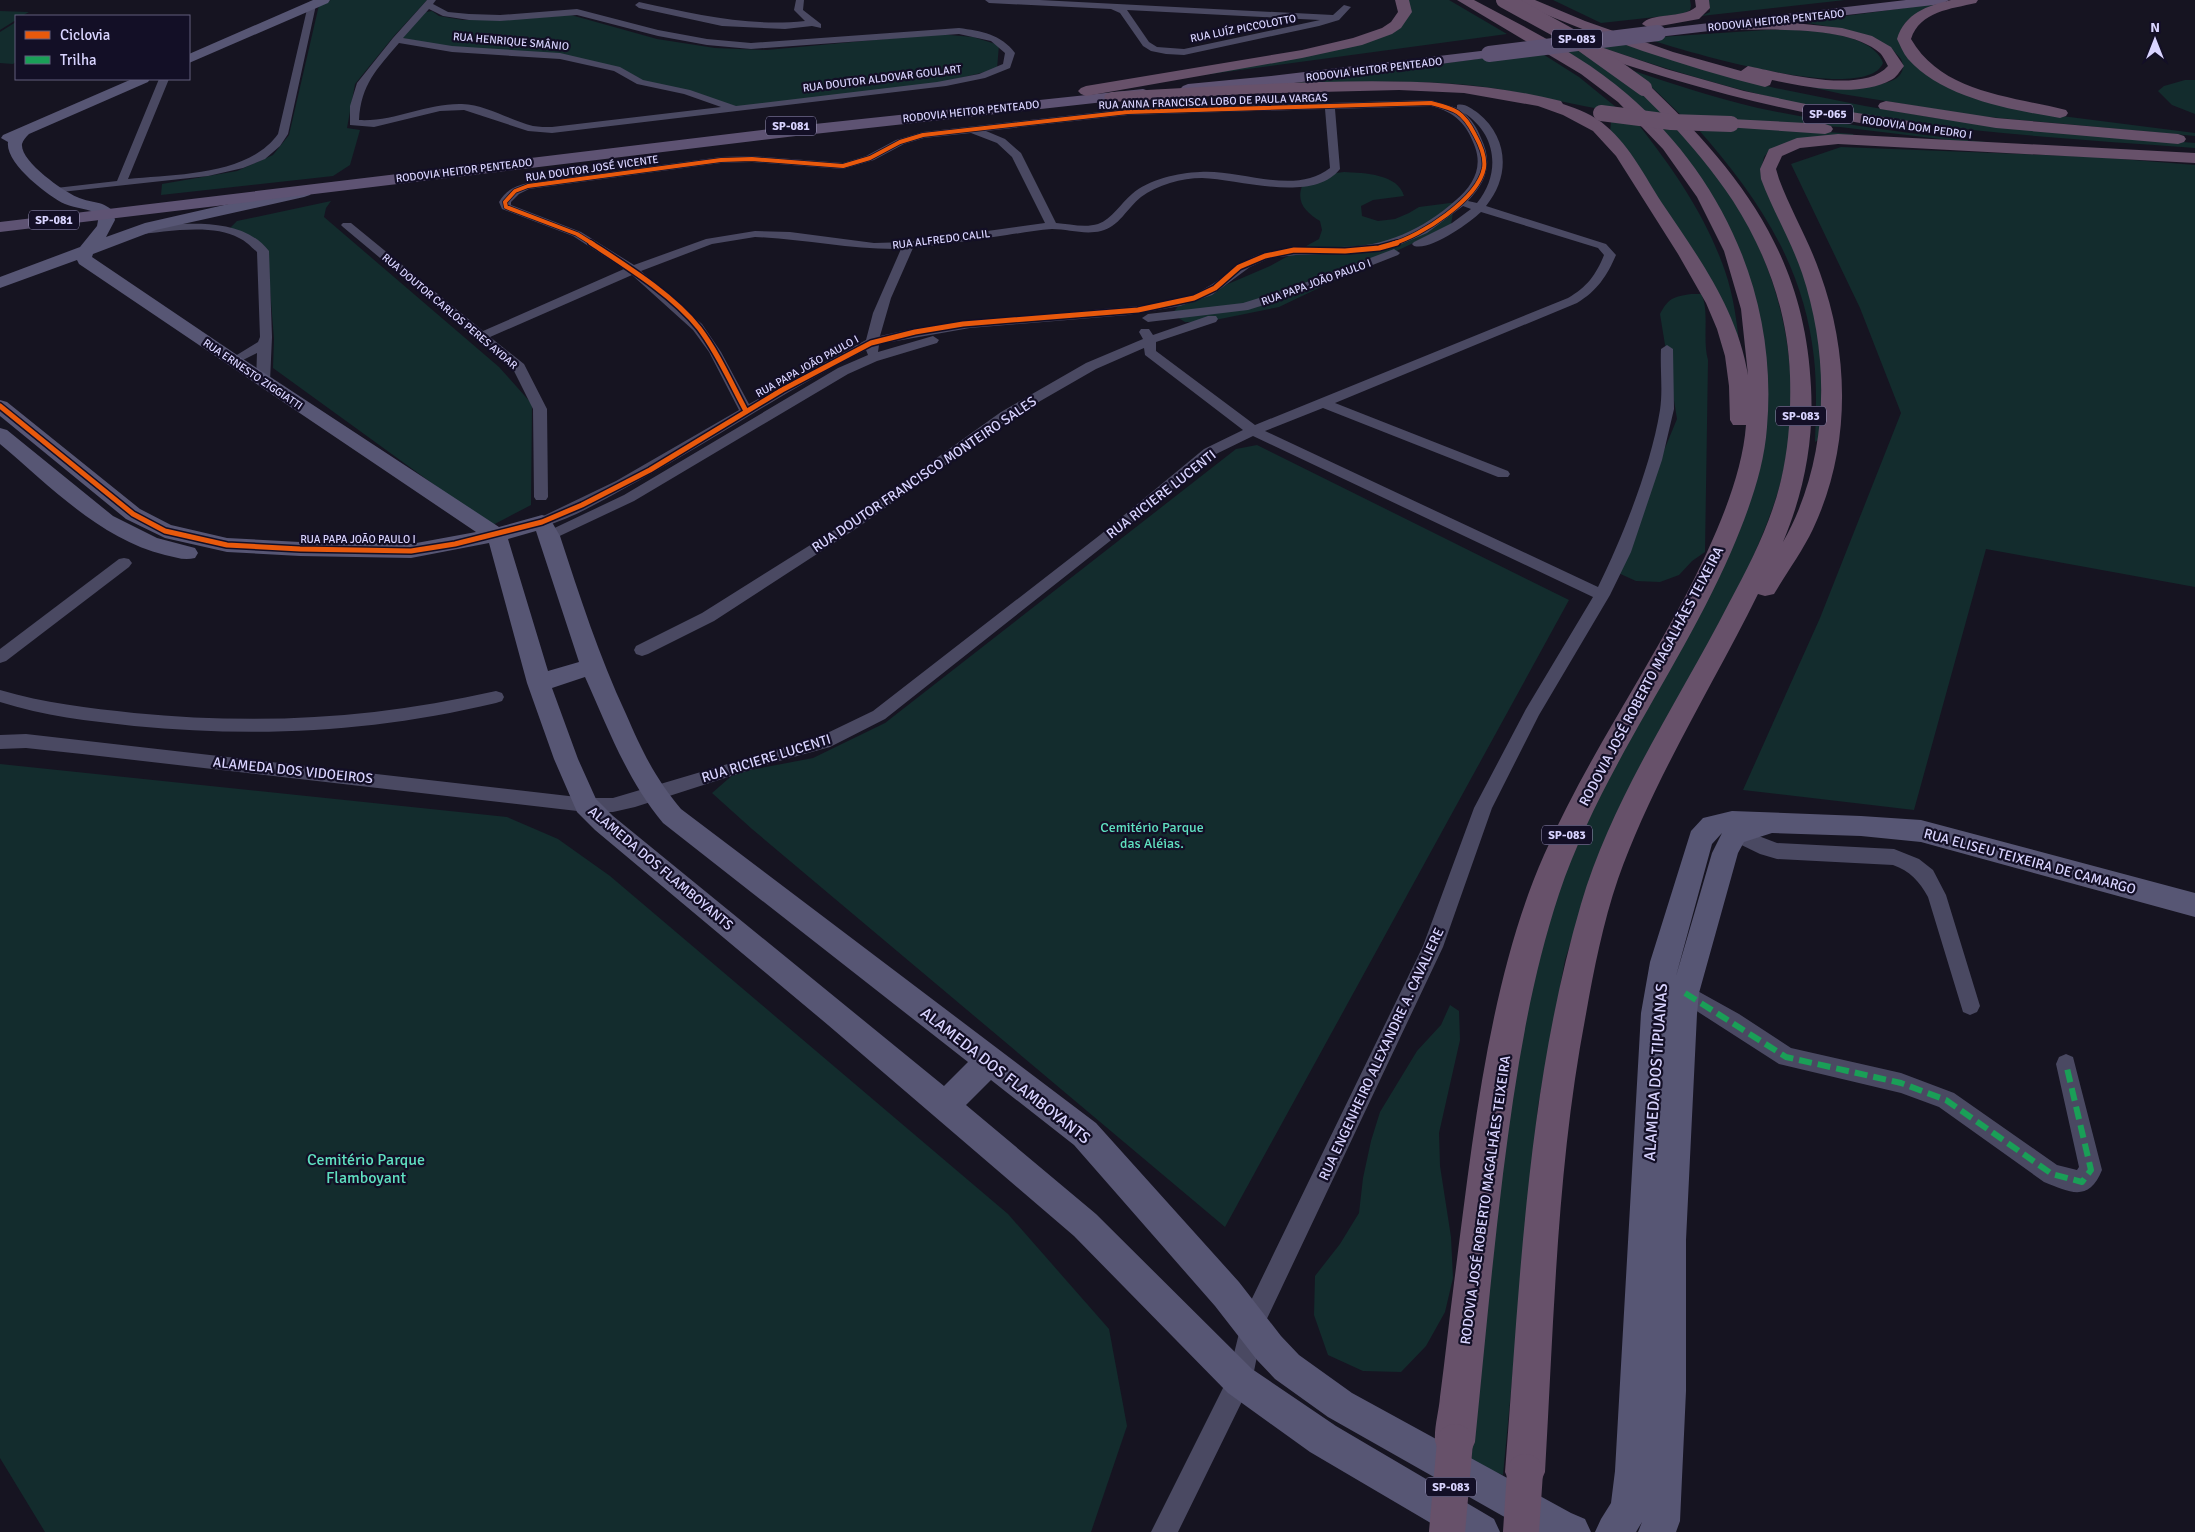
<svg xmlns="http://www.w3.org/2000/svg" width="2195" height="1532" font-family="Signika,sans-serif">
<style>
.green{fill:#132c2d}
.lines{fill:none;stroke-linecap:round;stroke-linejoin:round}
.street{fill:#4a4962;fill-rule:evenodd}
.secondary{fill:#575674;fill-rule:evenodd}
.primary{fill:#5e5373;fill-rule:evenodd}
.highway{fill:#67516a;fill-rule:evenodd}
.primary-bridge{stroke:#5e5373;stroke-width:16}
.highway-bridge-far1{stroke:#67516a;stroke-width:16}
.highway-bridge{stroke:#67516a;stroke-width:36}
.quiet{stroke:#1a9f57;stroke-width:6;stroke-dasharray:13 6;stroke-linecap:butt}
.cycleway-far1-casing{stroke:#130f26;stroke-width:5.5}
.cycleway-casing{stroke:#130f26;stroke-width:8}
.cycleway-far1{stroke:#e8590c;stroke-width:4}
.cycleway{stroke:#e8590c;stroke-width:5}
.labels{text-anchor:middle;stroke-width:4.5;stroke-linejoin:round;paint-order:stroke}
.far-street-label{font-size:11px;fill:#d9d4ff;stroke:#130f26}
.shield{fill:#130f26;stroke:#9e99be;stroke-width:1}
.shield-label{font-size:12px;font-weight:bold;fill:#d9d4ff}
.street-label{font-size:14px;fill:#d9d4ff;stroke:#130f26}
.park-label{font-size:14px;fill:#5fe0c0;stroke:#130f26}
.near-street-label{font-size:16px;fill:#d9d4ff;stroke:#130f26}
.near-park-label{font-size:16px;fill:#5fe0c0;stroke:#130f26}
</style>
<rect width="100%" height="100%" fill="#161421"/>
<g class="green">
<polygon points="331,0 427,0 394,36 355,84 347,128 360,130 350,165 333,176 161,195 162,184 237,171 273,155 289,135 319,5"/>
<polygon points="1407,0 1449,0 1507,34 1196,76 1385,35"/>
<polygon points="1553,0 1690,0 1691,6 1690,10 1683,14 1601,23"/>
<polygon points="1709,0 1845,0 1701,16 1710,12"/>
<path d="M1934,4L1939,6C1921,12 1902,16 1899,39L1928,73L2046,114L2195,133V136L1978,116L1842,94L1793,83C1817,84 1882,93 1899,76C1902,73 1903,69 1903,65L1901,59L1891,48L1832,27L1801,22Z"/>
<polygon points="0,11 29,12 22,16 16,16 16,20 0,30"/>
<polygon points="432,11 439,16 463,20 503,20 571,15 657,39 715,48 767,50 938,34 973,37 999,45 997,69 936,84 737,107 641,81 619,68 562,55 449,47 402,38 426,12"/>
<polygon points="16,22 16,62 13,64 0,63 0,32"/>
<path d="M1766,30C1795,29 1871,29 1883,63C1866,106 1680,50 1645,38Z"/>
<path d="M1617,42L1727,76L1775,88L1865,106L1936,118L2083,134L2195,143V148C2073,139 1950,132 1830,110C1751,95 1675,72 1600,47Z"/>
<polygon points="1578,46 1626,80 1668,117 1649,115 1557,48"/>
<path d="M1538,51L1579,77L1622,112C1570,106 1520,90 1468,85C1408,79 1348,83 1288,84Z"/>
<path d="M1631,70C1673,84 1715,98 1758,108C1852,128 1947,138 2042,148L1957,141L1840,127L1685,119L1656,91Z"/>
<polygon points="2185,80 2195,80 2195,114 2172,105 2158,91 2164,86"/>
<path d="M1611,122L1638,124C1674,170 1706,216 1725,271C1734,297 1737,324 1740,350L1610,133Z"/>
<path d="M1658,126L1678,128C1695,149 1713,169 1729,191C1736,200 1740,211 1746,221C1792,306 1806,411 1774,504C1756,556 1730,606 1705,656C1664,740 1623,823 1582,907L1565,960L1538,1106L1503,1475L1471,1462L1498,1178L1533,972L1572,850L1738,528L1756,303Z"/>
<path d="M1697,128H1777L1853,134L1854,136L1770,150L1764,157L1762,166L1799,259L1823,334L1820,439L1815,442C1816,414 1817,386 1814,358C1804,265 1758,197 1697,128Z"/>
<polygon points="1841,147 2096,157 2195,165 2195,587 1986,549 1914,810 1743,790 1820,618 1901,413 1860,308 1791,164"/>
<path d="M1344,172C1365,173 1398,174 1404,196L1373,200L1361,206L1362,216L1378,221L1395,219L1409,213L1419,207L1450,203H1453L1454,206L1451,225L1279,307L1205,322H1185L1172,314L1179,305L1270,266L1319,239L1322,230L1320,221C1306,212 1296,203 1302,186L1328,174Z"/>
<polygon points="331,201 326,208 324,217 499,367 532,404 531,505 491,526 273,368 274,339 267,251 230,228 237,221"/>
<path d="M1691,294H1701C1710,310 1702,339 1708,360L1705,552L1692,561L1679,575L1660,582L1636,581L1614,571L1677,419L1660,314C1669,297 1674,297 1691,294Z"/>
<polygon points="1257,445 1569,600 1225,1227 752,829 712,793 735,773 813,758 885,723 1236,449"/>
<polygon points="0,764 507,817 558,839 610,876 1008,1214 1109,1329 1127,1426 1091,1532 45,1532 0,1458"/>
<polygon points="1450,1005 1459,1011 1460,1040 1439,1133 1440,1166 1451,1237 1453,1278 1445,1312 1426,1346 1401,1372 1363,1371 1328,1355 1314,1315 1315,1276 1340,1244 1359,1213 1363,1178 1371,1141 1380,1112 1417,1051 1441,1025"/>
</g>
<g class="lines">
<g class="street">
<path d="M427,0H436L433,4L448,12L469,14L500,15L577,9L658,30L707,39L751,43L959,28C981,31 1001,34 1015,53L1010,68L985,78L946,86L552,133L528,131L464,110L440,111L374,127L350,125V106L357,83L393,38ZM429,9L443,16L469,20L500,21L577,15L658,36L707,45L751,49L959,34L991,41L1005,53L1003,64L979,74L937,82L736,106L690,90L643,80L620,67L560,53L452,46L403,38ZM399,43L452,52L560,59L614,71L637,84L684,94L721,107L552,127C546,127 539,127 533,126C509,120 487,105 462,104C427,103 394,122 359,120C361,84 377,69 399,43Z"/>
<path d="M796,0H804L803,10L821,24V28L812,26L785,29L722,26L639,8L635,5L639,2C695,14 747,27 805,21L794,10Z"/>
<path d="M985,0H1040L1333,15L1344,5L1351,7L1339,20L1319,26L1184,55L1166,54L1151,51L1143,46L1120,13L1111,9L989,3ZM1127,10L1320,20L1184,49L1157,47L1149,42Z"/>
<path d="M312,2L316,5L288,134L280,146L265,159L243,168L208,176L52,193L50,191L52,189L56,188L117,181L159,79H169L128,179C175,174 248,176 278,134L308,5Z"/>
<path d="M1431,100L1457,108V105C1465,103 1472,109 1478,113C1509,138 1510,177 1486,206L1606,244L1616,255C1607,276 1597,291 1577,303L1335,403L1508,471L1510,474L1508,477H1498L1323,408L1265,431L1598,587C1623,536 1651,466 1660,410C1663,391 1660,369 1661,349L1667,345L1673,349L1674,409L1662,460L1631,552L1610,595L1539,715L1492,808L1443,947L1263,1327L1252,1381L1178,1532H1151L1228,1378L1243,1317L1423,946L1474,808L1526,709L1593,597L1253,436L1214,455L1110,541L885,719L830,747L772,763L635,807L613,812H586L82,754L26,748L0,749V735L26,734L586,798H613L819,737L873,711L1100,535L1204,449L1243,430L1145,355L1144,348L1096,369L1011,418L857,528L714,621L648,654L642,656L636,654L634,650L636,646L702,613L847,522L1001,412L1086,363L1143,339L1139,332L1141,329H1149L1153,335L1208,316H1216L1218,319L1216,322L1156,342V351L1255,425L1568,298C1587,287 1596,275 1604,255L1598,248L1481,212C1469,223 1431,251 1414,246L1412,244L1414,242L1452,223L1471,209L1463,206L1427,233L1397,246L1360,253L1296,255L1270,258L1250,267L1212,295L1180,306L1128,315L970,328L885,343L879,345L878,352L933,336L939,340L937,343L877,361L848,374L634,501L549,541L544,539L542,536L544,533L624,495L838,368L868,355L866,350C787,389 715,439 638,481C608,497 575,518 542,527L537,525L535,522L537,519L616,481L739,410L709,352L693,330L632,275L490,337L524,364L547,409L548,497L546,500H536L534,497L533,409L513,369L343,227L341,225L343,223H351L483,331L624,269L573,236L502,209L499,202C506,190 515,186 528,183L721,157L752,156L843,163L866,156L896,140L923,132L1128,109ZM1431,106C1455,112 1467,124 1475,147C1483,169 1472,186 1456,200C1422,230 1385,247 1340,247C1316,248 1292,247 1268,252C1242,257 1227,277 1204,289C1193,296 1180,299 1168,302C1139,307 1111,308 1082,311C1014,317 946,320 880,336L891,298L913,248C944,244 975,240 1007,235C1021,233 1037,230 1052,229C1068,229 1084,235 1101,231C1119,227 1127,208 1141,197C1157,185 1182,178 1202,178C1240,179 1312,204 1340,169L1335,109ZM1325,109L1330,168C1295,196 1240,169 1200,172C1178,173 1149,179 1132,194C1121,203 1112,219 1098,224C1085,228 1069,224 1056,223L1021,153L1005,139L986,131L1128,115ZM1464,113C1497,134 1501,174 1477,203L1468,201C1487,181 1493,163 1481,138C1477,128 1472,120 1464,113ZM971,133L997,143L1012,157L1045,223L908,242L874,243L790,232L755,231L706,239L634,265L581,232L511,205V202L519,194L529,189L721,163L752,162L843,169L874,160L904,144L924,138ZM755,237C804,239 852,250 901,249L873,313L866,340L749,404L721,352L702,324L641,271L712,244Z"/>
<path d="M174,224C207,223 246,222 269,251L272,337L270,381L268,384H258L256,381L257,353L233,365L227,361L258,342L260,337L257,252C251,247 246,241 239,238C212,223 164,232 135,235L129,232L135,229Z"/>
<polygon points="1394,249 1400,253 1398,255 1299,294 1248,310 1148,322 1142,318 1148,314 1243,303 1291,288"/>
<polygon points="124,558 129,559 132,563 129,567 6,661 0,663 0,649 119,559"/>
<path d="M0,690C44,703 89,708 134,713C260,725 373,719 496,691L502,693L504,697L502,701L496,703C373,732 260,738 134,726C89,721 44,716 0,702Z"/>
<path d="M1735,827L1777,843L1894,849L1919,859L1933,870L1946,895L1980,1006L1977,1012L1970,1015L1963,1012L1928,897C1919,881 1910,871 1893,865L1777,859L1760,854L1729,839L1726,834L1729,829Z"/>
<path d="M1685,984L1739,1014L1791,1048L1901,1073L1954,1093L2057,1165L2077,1170L2079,1167L2056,1064L2059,1057L2066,1054L2073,1057L2102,1170C2089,1202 2071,1193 2044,1182L1939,1107L1901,1093L1779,1064L1678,999L1675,993L1678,987Z"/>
</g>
<g class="secondary">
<polygon points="313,0 330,0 328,3 189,63 189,54"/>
<path d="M132,79H150L148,82L29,134C26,137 23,140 22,144C20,161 63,191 77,197C89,203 102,200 113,211L115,220L106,237L145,223L304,187L310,189L312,192L310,195L304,197L156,230L93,254L92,257L240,357L499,527L542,515L549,517L560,536C580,597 599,656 626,714C642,751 655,778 681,809L1096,1123L1239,1282L1281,1336L1299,1355L1352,1393L1571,1513L1585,1519L1591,1532H1531L1328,1417L1275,1379L1257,1360L1215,1306L1074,1145L991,1080L966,1105L1096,1214L1252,1369L1336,1426L1494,1519L1500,1532H1446L1310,1452L1228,1393L1074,1236L828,1025L595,830L577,812L554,759L527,683L489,543L411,558L300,556L227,552L165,538L126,519L0,416V400L7,402L140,509L171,525L227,538L300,542L411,544L476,532L79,264L77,260L0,288V277L80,247L97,226L99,215C89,208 76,209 65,204C48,196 5,163 8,142L1,138L3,135ZM536,531L579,662L548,671L508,539ZM585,677C608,728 627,780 663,823L968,1062L944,1086L613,816L596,799L578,759L552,688Z"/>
<path d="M0,428L7,430L113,516L157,538L195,548L198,553L195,558C184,561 175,557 165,555C100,539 50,486 0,444Z"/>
<path d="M1732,811L1861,816L1921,820L2195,893V917L1921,842L1861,836L1772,833L1744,842L1738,853L1699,993L1697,1014L1686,1240V1391L1680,1521L1676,1532H1638L1642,1522L1636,1532H1595L1601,1519L1611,1503L1615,1471L1641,1013L1650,962L1691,831L1703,818ZM1722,833L1712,853L1676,976L1712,844Z"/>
</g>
<g class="primary">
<polygon points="1906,0 1949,0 1942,4 1658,37 1653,36 1651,33 1653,30 1658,29"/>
<polygon points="1489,50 1494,51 1496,54 1494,57 1271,86 1188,94 1183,92 1180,89 1183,86 1188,84 1271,76"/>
<polygon points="1143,89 1149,91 1151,94 1149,97 796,136 0,232 0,222 796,126"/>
</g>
<g class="highway">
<polygon points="1395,0 1409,0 1412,12 1401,28 1392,34 1362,45 1302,58 1086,96 1081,94 1078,91 1081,88 1086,86 1302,50 1353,38 1382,28 1391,22 1398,12"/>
<path d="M1457,0H1474C1527,28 1582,55 1627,94C1724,178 1778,298 1767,427C1764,470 1748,512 1731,552C1680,669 1600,772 1559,894C1529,985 1515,1080 1503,1174C1492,1263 1484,1353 1475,1442L1469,1456L1455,1462L1441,1456C1439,1451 1436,1446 1435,1441C1434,1427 1439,1411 1440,1397C1445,1359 1449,1321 1454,1283C1472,1145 1488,982 1544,855C1584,764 1640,682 1686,595C1711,546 1742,481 1746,425H1733L1730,420L1729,386L1725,356L1717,329L1706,303L1678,254L1616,156L1593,131L1563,115L1538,106L1464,93L1399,90L1246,94L1112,102L1106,100L1104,97L1106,94L1112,92C1181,88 1251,84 1320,82C1403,80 1480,81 1561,101L1563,104C1578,109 1594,115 1606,126C1631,147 1645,177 1662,203C1699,258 1737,309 1748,375L1741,309L1724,251L1697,197L1663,149L1618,102L1581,74Z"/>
<path d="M1516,0H1535L1585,21L1673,52L1741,71L1748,66C1782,73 1863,95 1888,66C1886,62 1883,56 1880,53C1847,23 1756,30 1714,31L1709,30L1707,27L1709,24L1785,22L1842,28L1872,36L1891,47L1904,66C1900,71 1896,78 1891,80C1859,98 1806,87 1772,80L1770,85L1765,87C1680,66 1598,37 1518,3Z"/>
<path d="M1695,0H1709L1710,8L1699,19L1649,28L1642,24C1651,12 1682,19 1696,7Z"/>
<path d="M1951,0H1978L1976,3C1951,9 1920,11 1911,39C1942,93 2011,96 2066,110L2068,113L2066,116L2060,118C2012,110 1942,98 1908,59C1903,53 1900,45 1897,39C1905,13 1927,6 1951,0Z"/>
<path d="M1580,40L1666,69L1744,91L1825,108L1909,121L1915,123L1917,126L1915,129L1909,131C1794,114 1684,87 1575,47L1573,44L1575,41Z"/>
<path d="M1644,83L1649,85C1741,173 1805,256 1811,387C1814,441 1804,492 1783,542C1829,461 1831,360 1802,273C1791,241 1773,211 1761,179L1760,169L1769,149L1797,138L1838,134L2195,153V163L1838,144L1800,148L1782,156L1776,169L1779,179C1791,211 1809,241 1820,273C1850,356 1851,448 1813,529C1802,552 1787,572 1774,594L1765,596L1758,594C1711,689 1653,780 1618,879C1603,923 1594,969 1586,1014C1557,1164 1554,1319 1545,1472L1539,1486L1525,1492L1511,1486L1505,1472C1520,1282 1527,1088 1581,904C1612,798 1679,701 1729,603C1750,564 1771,523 1781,480C1789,446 1791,411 1790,376C1788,313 1767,254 1733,201C1714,172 1691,145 1668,120C1657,109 1646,99 1636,88L1639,85Z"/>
<polygon points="1886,101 1996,118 2178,134 2184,136 2186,139 2184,142 2178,144 1996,128 1880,109 1878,106 1880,103"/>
<polygon points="1731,119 1825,124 1831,126 1833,129 1831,132 1825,134 1725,127 1723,124 1725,121"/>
</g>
<polyline class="primary-bridge" points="1489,54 1658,33"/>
<g class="highway-bridge-far1">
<polyline points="1504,0 1577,40 1644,88"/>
<polyline points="1601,113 1671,122 1731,124"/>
</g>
<g class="highway-bridge">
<polyline points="1447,1532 1455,1442"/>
<polyline points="1521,1532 1525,1472"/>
</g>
<polyline class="quiet" points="1685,993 1786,1057 1901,1083 1946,1100 2052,1174 2082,1182 2091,1170 2066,1064"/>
<defs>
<path id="cycleway-far1" d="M593,244L577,234L506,207L505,202L515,191L528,186L721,160L752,159L843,166L870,158L900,142L923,135L1128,112L1431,103C1455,109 1463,111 1475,135C1480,144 1486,156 1484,168C1478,199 1421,236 1392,244"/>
<g id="cycleway">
<path d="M591,243C626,266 673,295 699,328C718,353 731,383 746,411"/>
<polyline points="0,406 133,514 165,531 227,545 300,549 411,551 455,544 542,522 582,505 650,470 782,390 871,343 915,332 963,324 1138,310 1194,298 1215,288 1239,267 1265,256 1294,250 1345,251 1379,248 1397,243"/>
</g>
</defs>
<use href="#cycleway-far1" class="cycleway-far1-casing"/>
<use href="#cycleway" class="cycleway-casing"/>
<use href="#cycleway-far1" class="cycleway-far1"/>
<use href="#cycleway" class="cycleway"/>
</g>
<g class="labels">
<g class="far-street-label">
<text transform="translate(1776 20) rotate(-6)" y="4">RODOVIA HEITOR PENTEADO</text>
<text transform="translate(1243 28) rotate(-11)" y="4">RUA LUÍZ PICCOLOTTO</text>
<text transform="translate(511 41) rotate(5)" y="4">RUA HENRIQUE SMÂNIO</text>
<text transform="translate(1374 69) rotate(-7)" y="4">RODOVIA HEITOR PENTEADO</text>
<text transform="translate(882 78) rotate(-7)" y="4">RUA DOUTOR ALDOVAR GOULART</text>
<text transform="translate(1213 101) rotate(-2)" y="4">RUA ANNA FRANCISCA LOBO DE PAULA VARGAS</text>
<text transform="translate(971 111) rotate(-6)" y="4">RODOVIA HEITOR PENTEADO</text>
<text transform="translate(1917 127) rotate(8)" y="4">RODOVIA DOM PEDRO I</text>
<text transform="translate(592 168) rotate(-8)" y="4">RUA DOUTOR JOSÉ VICENTE</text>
<text transform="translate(464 170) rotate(-7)" y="4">RODOVIA HEITOR PENTEADO</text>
<text transform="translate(941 239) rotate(-7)" y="4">RUA ALFREDO CALIL</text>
<text transform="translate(1316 282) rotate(-20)" y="4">RUA PAPA JOÃO PAULO I</text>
<text transform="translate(450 311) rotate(40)" y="4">RUA DOUTOR CARLOS PERES AYDAR</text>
<text transform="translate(807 366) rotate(-29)" y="4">RUA PAPA JOÃO PAULO I</text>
<text transform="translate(253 374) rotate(34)" y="4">RUA ERNESTO ZIGGIATTI</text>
<text x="358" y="543">RUA PAPA JOÃO PAULO I</text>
</g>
<g class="shield">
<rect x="1552" y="29.5" width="50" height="19" rx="4"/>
<rect x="1803" y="104.5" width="50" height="19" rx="4"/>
<rect x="766" y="116.5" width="50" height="19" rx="4"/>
<rect x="29" y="210.5" width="50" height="19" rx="4"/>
<rect x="1776" y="406.5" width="50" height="19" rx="4"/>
<rect x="1542" y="825.5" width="50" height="19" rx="4"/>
<rect x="1426" y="1477.5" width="50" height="19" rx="4"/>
</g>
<g class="shield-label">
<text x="1577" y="43">SP-083</text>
<text x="1828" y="118">SP-065</text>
<text x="791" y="130">SP-081</text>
<text x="54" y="224">SP-081</text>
<text x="1801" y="420">SP-083</text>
<text x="1567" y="839">SP-083</text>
<text x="1451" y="1491">SP-083</text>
</g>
<g class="street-label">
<text transform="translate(924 474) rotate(-34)" y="5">RUA DOUTOR FRANCISCO MONTEIRO SALES</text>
<text transform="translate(1161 494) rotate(-38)" y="5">RUA RICIERE LUCENTI</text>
<text transform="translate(1651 676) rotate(-62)" y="5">RODOVIA JOSÉ ROBERTO MAGALHÃES TEIXEIRA</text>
<text transform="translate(766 758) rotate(-17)" y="5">RUA RICIERE LUCENTI</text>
<text transform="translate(293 770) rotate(6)" y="5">ALAMEDA DOS VIDOEIROS</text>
<text transform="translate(2030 861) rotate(15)" y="5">RUA ELISEU TEIXEIRA DE CAMARGO</text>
<text transform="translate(661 868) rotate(40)" y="5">ALAMEDA DOS FLAMBOYANTS</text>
<text transform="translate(1381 1054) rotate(-65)" y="5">RUA ENGENHEIRO ALEXANDRE A. CAVALIERE</text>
<text transform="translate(1485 1200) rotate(-82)" y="5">RODOVIA JOSÉ ROBERTO MAGALHÃES TEIXEIRA</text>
</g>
<g class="park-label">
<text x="1152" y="832">Cemitério Parque<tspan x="1152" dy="16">das Aléias.</tspan></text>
</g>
<g class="near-street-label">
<text transform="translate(1655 1072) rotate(-86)" y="6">ALAMEDA DOS TIPUANAS</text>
<text transform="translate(1006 1075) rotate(38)" y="6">ALAMEDA DOS FLAMBOYANTS</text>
</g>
<g class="near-park-label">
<text x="366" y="1165">Cemitério Parque<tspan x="366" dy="18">Flamboyant</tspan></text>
</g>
</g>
<rect x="15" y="15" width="175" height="65" fill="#130f26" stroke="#625e7d"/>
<rect x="25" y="31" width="25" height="8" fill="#e8590c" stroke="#625e7d"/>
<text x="60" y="40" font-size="15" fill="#d9d4ff">Ciclovia</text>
<rect x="25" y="56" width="25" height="8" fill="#1a9f57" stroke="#625e7d"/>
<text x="60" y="65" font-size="15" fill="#d9d4ff">Trilha</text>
<g transform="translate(2155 40)" stroke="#130f26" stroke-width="4" paint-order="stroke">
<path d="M0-4L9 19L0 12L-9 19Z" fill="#d9d4ff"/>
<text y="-8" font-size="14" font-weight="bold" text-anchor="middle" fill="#d9d4ff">N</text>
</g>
</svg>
